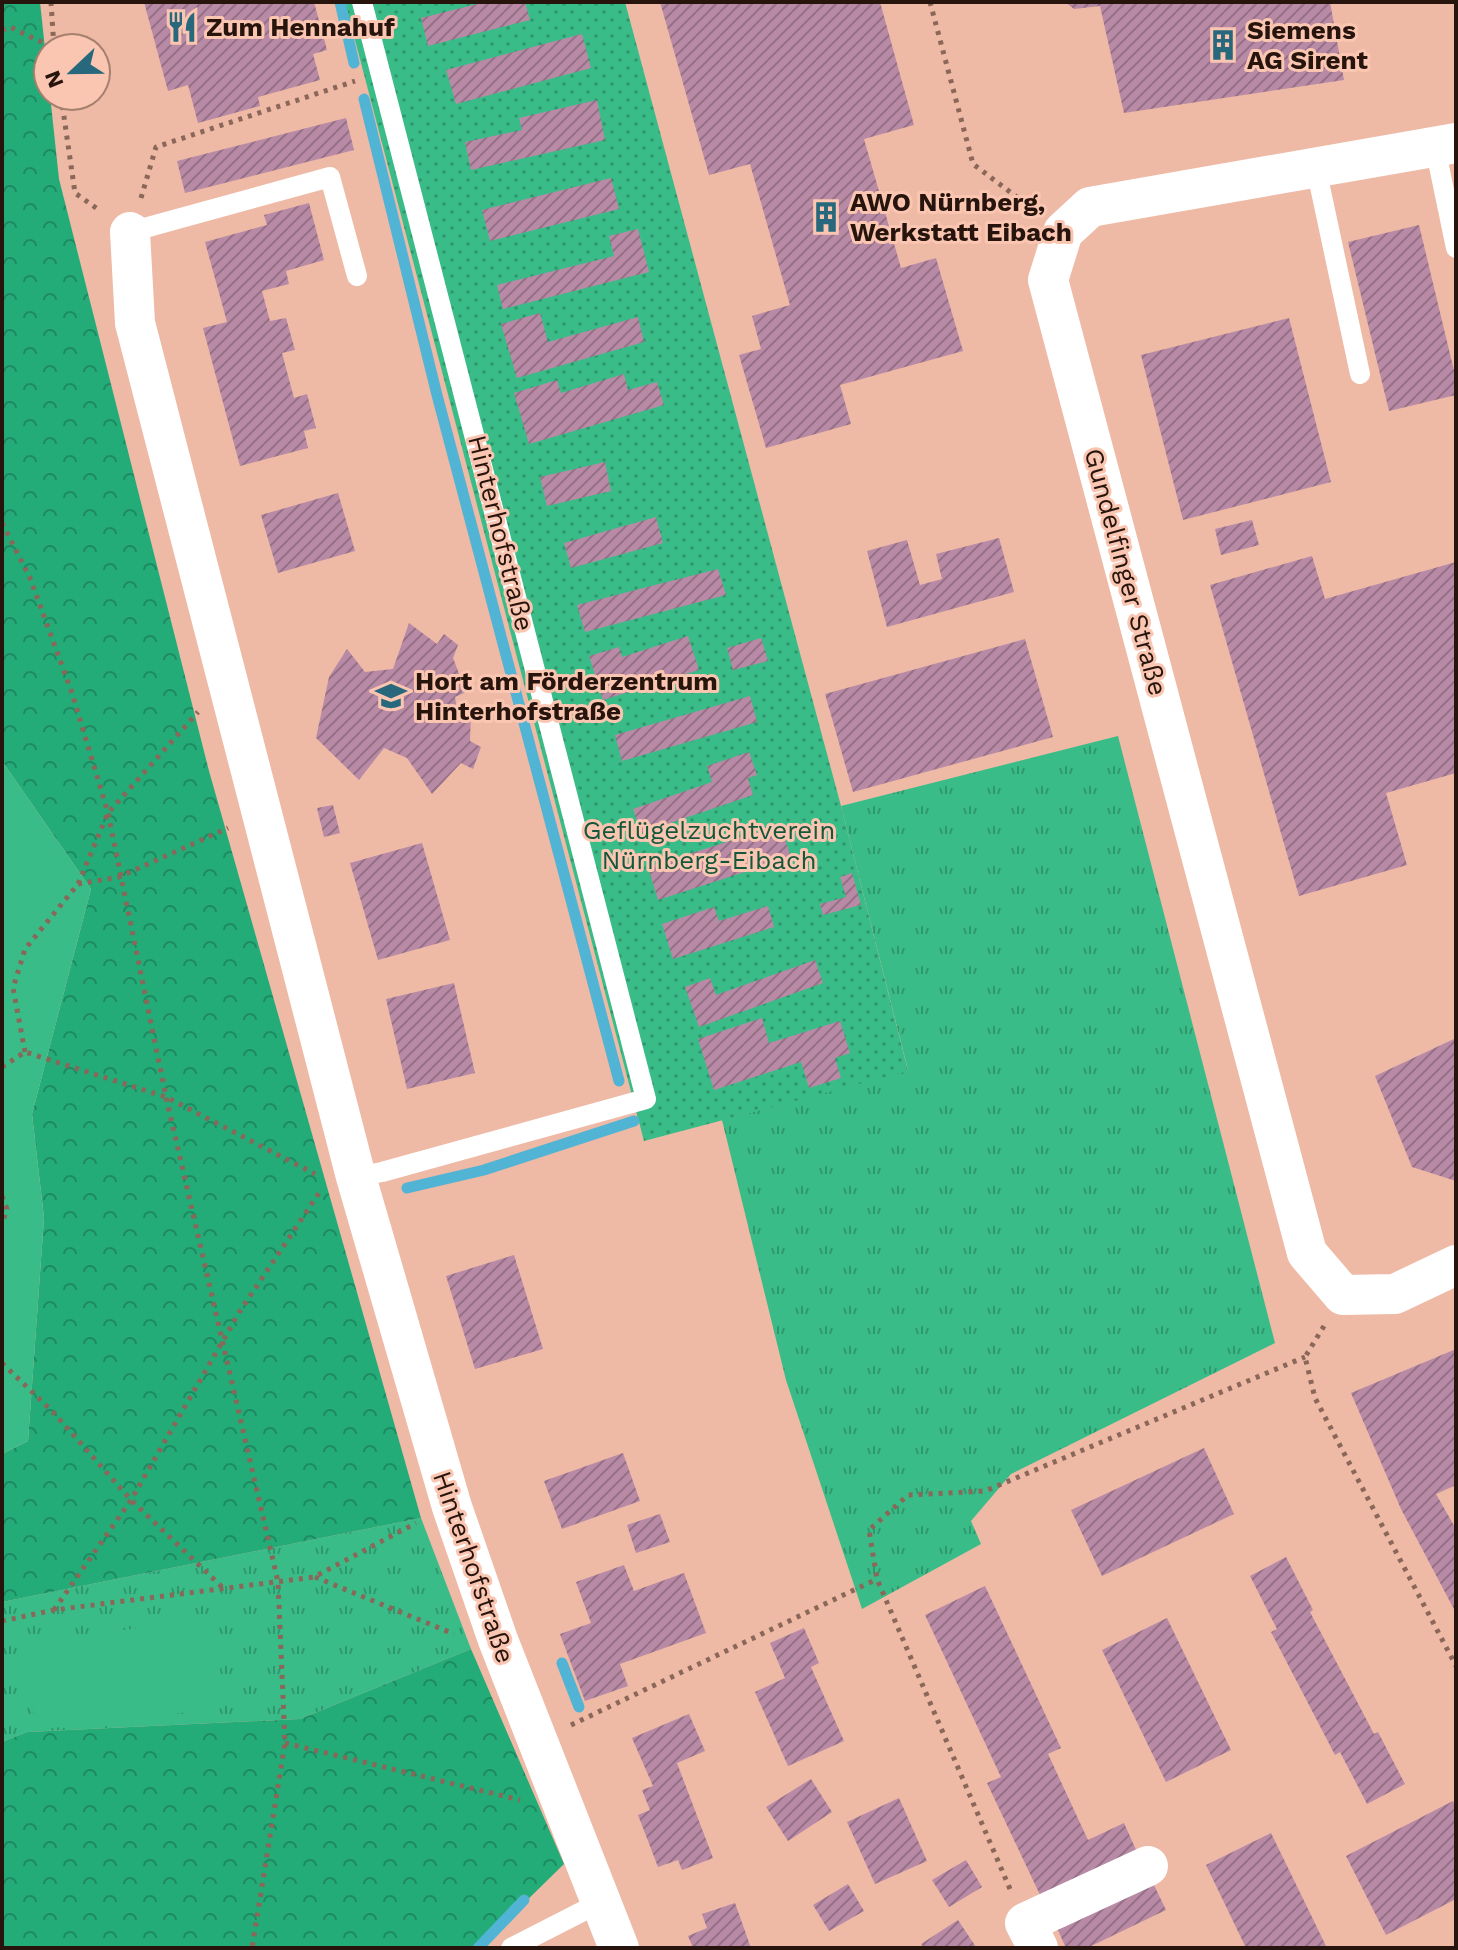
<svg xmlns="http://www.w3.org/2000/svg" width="1458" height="1950" font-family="'Work Sans',sans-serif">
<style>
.grass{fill:url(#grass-tufts)}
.forest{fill:url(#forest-crowns)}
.park{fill:#39bc87}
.garden{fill:url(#garden-dots)}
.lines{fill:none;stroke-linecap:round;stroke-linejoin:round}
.stream{stroke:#52b4d4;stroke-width:11}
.building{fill:url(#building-hatch)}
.path{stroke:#8a6759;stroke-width:5;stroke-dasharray:4 6;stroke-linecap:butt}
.service{stroke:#fff;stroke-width:20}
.minor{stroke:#fff;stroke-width:40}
.labels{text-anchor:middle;stroke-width:6;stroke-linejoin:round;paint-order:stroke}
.poi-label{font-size:26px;font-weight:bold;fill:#26140d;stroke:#fbc6b1;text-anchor:start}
.street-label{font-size:26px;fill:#26140d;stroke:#fbc6b1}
.park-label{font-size:26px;fill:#14573c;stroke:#fbc6b1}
</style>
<defs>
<pattern id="grass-tufts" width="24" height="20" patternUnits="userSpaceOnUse" patternTransform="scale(2)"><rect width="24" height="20" fill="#39bc87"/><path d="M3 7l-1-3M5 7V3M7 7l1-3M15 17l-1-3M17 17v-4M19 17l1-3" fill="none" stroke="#30986d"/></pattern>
<pattern id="forest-crowns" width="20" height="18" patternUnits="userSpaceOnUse" patternTransform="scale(2)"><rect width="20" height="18" fill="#23ab78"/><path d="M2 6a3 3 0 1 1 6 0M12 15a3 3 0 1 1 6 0" fill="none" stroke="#1e8a61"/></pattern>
<pattern id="garden-dots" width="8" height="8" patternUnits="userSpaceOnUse" patternTransform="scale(2)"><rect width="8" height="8" fill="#39bc87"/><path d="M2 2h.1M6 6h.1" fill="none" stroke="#30986d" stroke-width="1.8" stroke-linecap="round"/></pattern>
<pattern id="building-hatch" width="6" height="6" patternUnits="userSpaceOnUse" patternTransform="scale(2)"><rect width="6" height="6" fill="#b88aa6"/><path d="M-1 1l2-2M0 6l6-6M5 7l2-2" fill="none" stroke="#957086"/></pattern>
</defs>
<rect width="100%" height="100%" fill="#eeb9a5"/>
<g class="grass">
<polygon points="1118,736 1275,1343 1011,1474 971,1521 981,1544 862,1609 786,1380 722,1120 908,1070 841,806"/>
<polygon points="421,1518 471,1649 300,1719 27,1732 2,1742 2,1602"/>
</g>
<g class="forest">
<polygon points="2,2 40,2 59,179 209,771 421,1518 2,1602 2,1454 28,1441 44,1218 32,1114 91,889 2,761"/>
<polygon points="471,1649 564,1864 478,1948 2,1948 2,1742 27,1732 300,1719"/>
</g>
<g class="park">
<polygon points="2,761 91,889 32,1114 44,1218 28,1441 2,1454"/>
<polygon points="215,1619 224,1708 36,1730 23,1642"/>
</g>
<polygon class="garden" points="345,2 625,2 841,806 908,1071 644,1141"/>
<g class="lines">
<g class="stream">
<polyline points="340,2 354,63"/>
<polyline points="364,99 437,395 619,1081"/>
<polyline points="407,1188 484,1170 634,1121"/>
<polyline points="562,1663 579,1707"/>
<polyline points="478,1948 524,1900"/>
</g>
</g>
<g class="building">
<polygon points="144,2 314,2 327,50 313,54 320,80 258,97 260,106 198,123 188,85 168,91"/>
<polygon points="485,2 525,2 530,20 428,46 421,18"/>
<polygon points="660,2 880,2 914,125 864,139 901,268 936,258 963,351 840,385 851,424 766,448 739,355 761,349 752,316 790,305 750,164 709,175"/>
<polygon points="1065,2 1330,2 1344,80 1124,113 1100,6 1074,9"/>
<polygon points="582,34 591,68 456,104 446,70"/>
<polygon points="597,100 605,140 471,170 465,142 522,130 519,118"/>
<polygon points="346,118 354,150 185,193 177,161"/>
<polygon points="611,178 619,209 490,241 482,210"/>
<polygon points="309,203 324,260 286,271 289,284 262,291 270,321 286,318 295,350 282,353 294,398 307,394 316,428 304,431 308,448 240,466 203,328 227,322 205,242 267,225 264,215"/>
<polygon points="1419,225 1456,379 1456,395 1389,411 1348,242"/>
<polygon points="638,229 649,272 503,309 497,285 614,256 609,236"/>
<polygon points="540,313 548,342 638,317 644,342 517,378 501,324"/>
<polygon points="1289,318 1331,482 1183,520 1141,355"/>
<polygon points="624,374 628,390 657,382 664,405 529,444 514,393 557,380 561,393"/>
<polygon points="605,462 611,491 547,506 540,477"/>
<polygon points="338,493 355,551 278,573 261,515"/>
<polygon points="656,517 663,543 571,568 564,543"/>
<polygon points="1252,520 1259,545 1221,555 1215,529"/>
<polygon points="999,538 1014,592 887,627 867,551 907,540 920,585 942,579 936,554"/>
<polygon points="1312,556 1325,599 1456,562 1456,773 1386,793 1407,865 1299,896 1210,585"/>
<polygon points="718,569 726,595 585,632 577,605"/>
<polygon points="409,623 437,644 444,634 458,645 453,658 466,692 455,697 457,709 471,711 470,741 481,747 473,769 461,763 432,794 407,758 384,748 359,780 316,738 329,677 347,649 365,672 393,669"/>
<polygon points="688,636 699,670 603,700 589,656 619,647 622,657"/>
<polygon points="761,638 768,661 733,670 727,648"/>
<polygon points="1025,639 1053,737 853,792 825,694"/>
<polygon points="750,696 757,722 622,761 615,735"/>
<polygon points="749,752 757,775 748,778 753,795 641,833 633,809 712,782 707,766"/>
<polygon points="333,805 340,833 324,837 317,808"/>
<polygon points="780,825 791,857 658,900 648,867"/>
<polygon points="422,843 450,940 378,960 350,863"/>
<polygon points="852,873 861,905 823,915 820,904 846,897 840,877"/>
<polygon points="768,906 774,927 673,959 662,924 714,907 719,921"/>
<polygon points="815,960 823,983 699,1027 685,987 710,978 716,995"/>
<polygon points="454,983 475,1073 407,1089 386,999"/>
<polygon points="762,1018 769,1043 840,1021 850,1053 835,1058 841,1078 809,1088 801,1062 714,1090 698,1039"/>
<polygon points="1456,1038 1456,1181 1412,1167 1375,1076"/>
<polygon points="514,1255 543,1349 475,1369 446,1276"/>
<polygon points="1456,1349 1456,1485 1436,1494 1456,1529 1456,1613 1401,1509 1351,1393"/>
<polygon points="1204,1448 1234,1514 1102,1576 1071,1510"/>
<polygon points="623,1453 640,1501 562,1529 544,1481"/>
<polygon points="660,1514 670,1542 636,1553 627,1525"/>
<polygon points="1286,1557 1313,1610 1310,1612 1374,1734 1378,1732 1405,1784 1367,1804 1340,1752 1335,1755 1271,1632 1277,1629 1250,1576"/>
<polygon points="624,1565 634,1591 684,1573 706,1633 620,1664 628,1686 585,1701 560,1634 591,1623 576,1582"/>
<polygon points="985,1586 1061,1748 1048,1754 1088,1840 1124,1823 1137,1852 1041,1897 987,1783 1001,1777 925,1615"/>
<polygon points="1167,1618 1231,1750 1166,1782 1102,1650"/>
<polygon points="804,1628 819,1663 811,1667 844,1741 788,1766 755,1692 785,1678 770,1643"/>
<polygon points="689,1714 705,1751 677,1763 713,1858 682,1870 678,1860 658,1867 638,1815 650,1810 642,1790 653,1786 632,1738"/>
<polygon points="811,1779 832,1812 788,1841 766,1807"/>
<polygon points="899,1798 927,1861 875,1884 847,1822"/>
<polygon points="1453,1801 1456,1807 1456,1899 1386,1935 1346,1856"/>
<polygon points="1271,1833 1327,1948 1246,1948 1206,1865"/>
<polygon points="966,1860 982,1887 949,1907 932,1880"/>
<polygon points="1153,1883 1166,1910 1087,1948 1066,1948 1057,1928"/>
<polygon points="848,1884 864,1911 829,1931 813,1905"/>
<polygon points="735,1903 751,1948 693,1948 688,1936 707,1928 702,1914"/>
<polygon points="958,1920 976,1947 924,1948 921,1944"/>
</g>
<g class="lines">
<g class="path">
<polyline points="51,2 54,48"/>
<polyline points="930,2 973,164 1034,210"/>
<polyline points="2,30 10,27 54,48"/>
<polyline points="61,96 75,193 99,210"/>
<polyline points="141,198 156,147 355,81"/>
<polyline points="2,523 30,578 72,693 108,813 166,1097 278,1582 285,1743 252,1948"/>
<polyline points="78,884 119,877 228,828"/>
<polyline points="25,1052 13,988 25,949 78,884 108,813 198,712"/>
<polyline points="2,1067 25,1052 166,1097 315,1174"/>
<polyline points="2,1196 7,1209 2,1224"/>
<polyline points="1324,1326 1305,1357 1315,1398 1456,1666"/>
<polyline points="2,1363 53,1412 131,1500 222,1587"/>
<polyline points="315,1577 454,1634"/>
<polyline points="54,1610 131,1500 240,1311 319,1193"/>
<polyline points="2,1621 54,1610 314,1577 416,1523"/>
<polyline points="571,1725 877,1579"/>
<polyline points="285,1743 520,1800"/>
<polyline points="1010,1889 877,1579 869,1530 908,1495 985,1491 1305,1357"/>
</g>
<g class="service">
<polyline points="1435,147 1456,248"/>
<polyline points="1316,168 1360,374"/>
<polyline points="130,232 330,177 357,276"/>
<polyline points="356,1177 382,1172 646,1099 362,2"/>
<polyline points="511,1948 599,1903"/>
</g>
<g class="minor">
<polyline points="1456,143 1090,207 1063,232 1048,280 1307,1253 1343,1295 1395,1294 1456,1265"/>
<polyline points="130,232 135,323 356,1177 452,1507 498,1640 619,1948"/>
<polyline points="1038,1948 1025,1923 1148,1866"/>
</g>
</g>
<defs>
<symbol id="restaurant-bare" viewBox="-9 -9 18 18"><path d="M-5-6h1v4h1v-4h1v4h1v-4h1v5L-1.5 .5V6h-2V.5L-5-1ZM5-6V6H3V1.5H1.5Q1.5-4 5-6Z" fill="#27687c" stroke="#fbc6b1" stroke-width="2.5" paint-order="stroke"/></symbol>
<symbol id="building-bare" viewBox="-9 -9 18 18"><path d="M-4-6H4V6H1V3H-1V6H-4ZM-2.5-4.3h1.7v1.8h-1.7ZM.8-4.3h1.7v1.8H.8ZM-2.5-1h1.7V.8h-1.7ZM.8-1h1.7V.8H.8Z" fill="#27687c" stroke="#fbc6b1" stroke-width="2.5" paint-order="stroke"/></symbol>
<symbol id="school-bare" viewBox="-9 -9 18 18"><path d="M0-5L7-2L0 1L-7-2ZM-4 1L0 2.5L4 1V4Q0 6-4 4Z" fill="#27687c" stroke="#fbc6b1" stroke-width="2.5" paint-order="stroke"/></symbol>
</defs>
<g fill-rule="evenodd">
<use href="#restaurant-bare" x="160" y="5" width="44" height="44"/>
<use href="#building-bare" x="1201" y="23" width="44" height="44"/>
<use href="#building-bare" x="804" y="195" width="44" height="44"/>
<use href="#school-bare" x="369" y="674" width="44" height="44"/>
</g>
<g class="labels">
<g class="poi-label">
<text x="206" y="36">Zum Hennahuf</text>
<text x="1247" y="39">Siemens<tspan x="1247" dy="30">AG Sirent</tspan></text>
<text x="850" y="211">AWO Nürnberg,<tspan x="850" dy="30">Werkstatt Eibach</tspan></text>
<text x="415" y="690">Hort am Förderzentrum<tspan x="415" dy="30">Hinterhofstraße</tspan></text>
</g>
<g class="street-label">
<text transform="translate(501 533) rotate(76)" y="9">Hinterhofstraße</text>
<text transform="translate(1126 572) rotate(75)" y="9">Gundelfinger Straße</text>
<text transform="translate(474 1567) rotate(71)" y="9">Hinterhofstraße</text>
</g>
<g class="park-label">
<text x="709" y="839">Geflügelzuchtverein<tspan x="709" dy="30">Nürnberg-Eibach</tspan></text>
</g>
</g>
<rect width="1458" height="1950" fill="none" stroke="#26140d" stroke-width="8"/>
<g transform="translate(72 72) rotate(248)"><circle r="38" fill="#fbc6b1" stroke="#a67f6f" stroke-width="2"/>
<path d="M0-6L14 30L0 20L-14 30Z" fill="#27687c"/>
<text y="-12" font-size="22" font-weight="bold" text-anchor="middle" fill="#26140d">N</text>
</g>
</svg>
